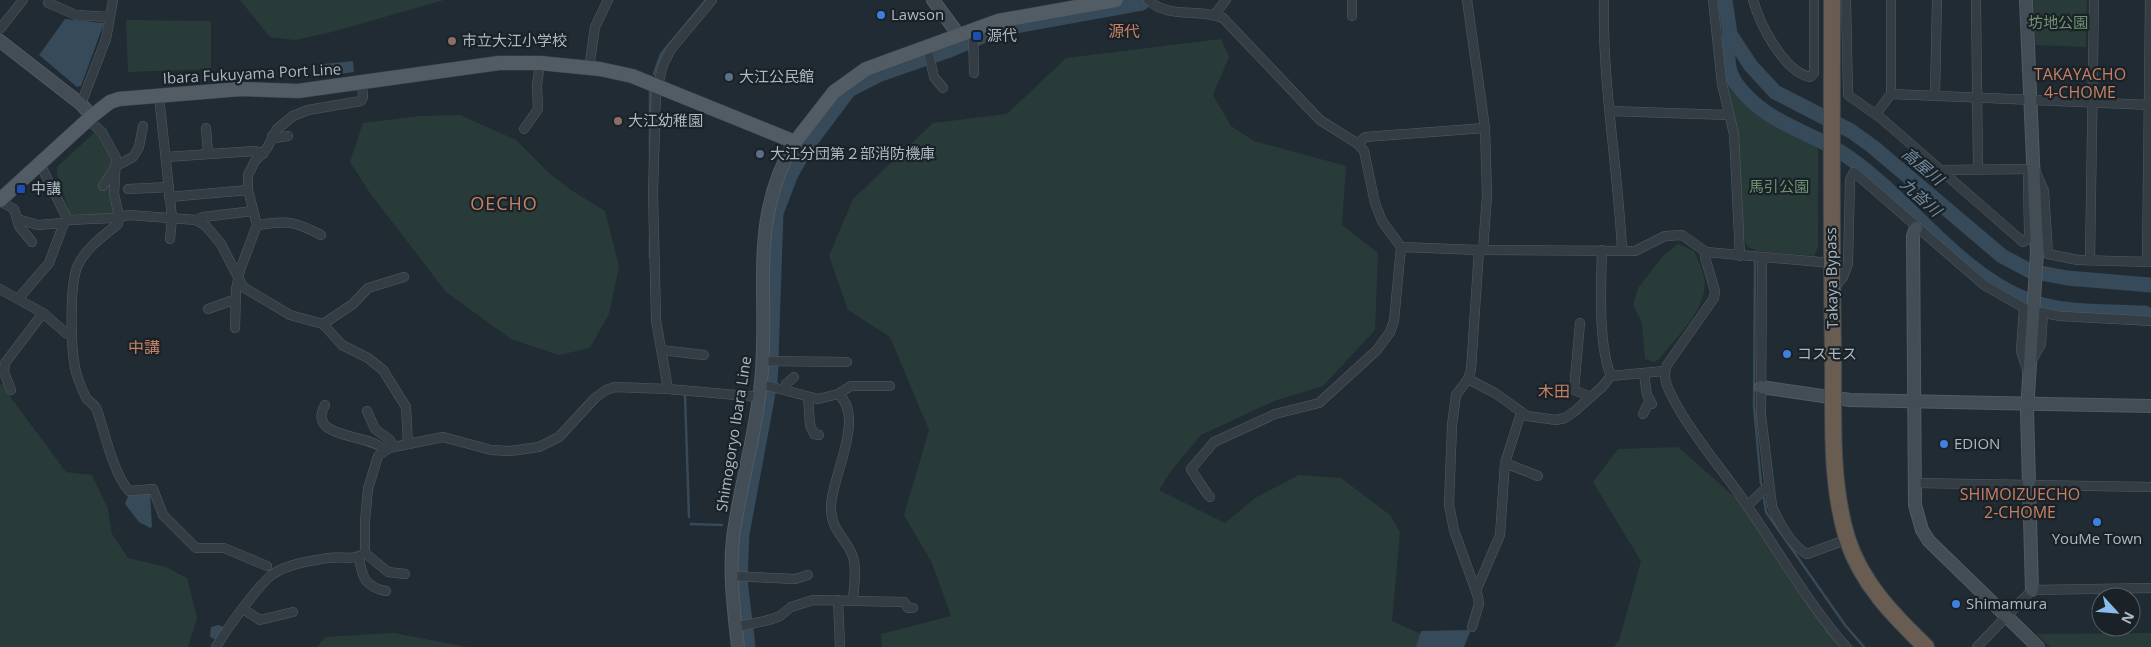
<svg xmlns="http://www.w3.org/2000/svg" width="2151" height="647" font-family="'Open Sans','Noto Sans JP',sans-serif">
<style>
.green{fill:#293b38}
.water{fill:#364a59}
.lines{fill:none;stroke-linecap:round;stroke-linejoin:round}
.stream{stroke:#364a59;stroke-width:2.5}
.river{stroke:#364a59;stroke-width:15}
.street-casing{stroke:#525b62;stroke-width:10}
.secondary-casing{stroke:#525b62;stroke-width:14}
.primary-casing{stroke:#3e464e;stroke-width:15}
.highway-casing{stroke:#3f484e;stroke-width:18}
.street{stroke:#343d44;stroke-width:9}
.secondary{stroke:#434d56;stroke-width:12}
.primary{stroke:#525c64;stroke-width:14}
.highway{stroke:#695d52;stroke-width:16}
.shop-dot{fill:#3f7fe0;stroke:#1a2228;stroke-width:2}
.transit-dot{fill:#1a4fb4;stroke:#1a2228;stroke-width:2}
.education-dot{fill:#8d6e63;stroke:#1a2228;stroke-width:2}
.service-dot{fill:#5c6f8a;stroke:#1a2228;stroke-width:2}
.labels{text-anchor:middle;stroke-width:4.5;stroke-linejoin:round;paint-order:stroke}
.poi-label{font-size:15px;fill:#aeb8c1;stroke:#1a2228;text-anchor:start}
.park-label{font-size:15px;fill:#709473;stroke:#1a2228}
.street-label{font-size:15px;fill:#aeb8c1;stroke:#1a2228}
.neighbourhood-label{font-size:16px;fill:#c68164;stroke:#1a2228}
.water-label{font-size:16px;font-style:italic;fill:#728da2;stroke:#1a2228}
.quarter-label{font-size:18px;letter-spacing:1px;fill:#c68164;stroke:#1a2228}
</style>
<rect width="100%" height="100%" fill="#212b33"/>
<g class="green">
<polygon points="240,0 444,0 332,32 295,40 270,37"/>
<polygon points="2034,0 2087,0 2086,47 2035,45"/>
<polygon points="126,20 211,21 211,69 128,72"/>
<polygon points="1221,39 1229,57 1213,95 1231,126 1254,141 1346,166 1342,225 1378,253 1375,330 1323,386 1274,401 1201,435 1171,471 1159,490 1225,523 1255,498 1299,475 1341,478 1390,515 1400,532 1392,621 1449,647 882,647 881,634 951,616 932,563 904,515 929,430 890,337 848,310 829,256 853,199 933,123 1007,114 1066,58"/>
<path d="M1733,82C1753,115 1785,128 1818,145V247L1814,256L1757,251L1748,247L1741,234L1727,86Z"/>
<polygon points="460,115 516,140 549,173 571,190 605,211 619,267 609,314 590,348 559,355 511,339 446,292 370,193 350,162 363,123 421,116"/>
<polygon points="96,131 110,148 113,161 114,215 70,214 57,174 57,167"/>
<path d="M1678,244L1694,251C1697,258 1701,266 1703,273C1713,304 1677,336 1660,358L1654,362L1645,359L1642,323L1633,305L1638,288L1663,256Z"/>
<polygon points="5,380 11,398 66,472 92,475 108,509 112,534 128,558 166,567 187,578 197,618 188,647 0,647 0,386"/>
<polygon points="1678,447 1747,508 1816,611 1855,647 1614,647 1619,641 1641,561 1593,482 1618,449"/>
<polygon points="394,633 467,647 317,647 325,637"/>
<polygon points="2151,633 2151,647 2050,647 2036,634"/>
</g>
<g class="water">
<polygon points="65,19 104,23 81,86 77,87 39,55"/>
<polygon points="353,61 354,72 325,76 323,64"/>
<polygon points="150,491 152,527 150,528 139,522 125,504 128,496"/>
<polygon points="218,625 224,627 217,640 210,637 211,627"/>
<polygon points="1469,630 1470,632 1464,647 1416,647 1421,631"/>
</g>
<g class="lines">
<g class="stream">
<polyline points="1728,66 1730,85"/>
<polyline points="654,74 661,54 706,0"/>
<polyline points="650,162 650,91"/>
<polyline points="650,237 650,257"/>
<polyline points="1755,262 1754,406 1761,484"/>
<polyline points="685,395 689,517"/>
<polyline points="1764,498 1766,512 1845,625 1864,647"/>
<polyline points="691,524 722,525"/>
</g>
<g class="river">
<polyline points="1725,0 1730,34 1751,66 1775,92 1851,131 1872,146 2002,256 2030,271 2067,278 2151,285"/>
<path d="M1730,34C1728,51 1725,67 1735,82C1766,126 1812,130 1851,159C1909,200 1958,272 2025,299C2062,314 2106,311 2145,313"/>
<polyline points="771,358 776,213 791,174 807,146 849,90 878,75 947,51 999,29 1142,3"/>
<polyline points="770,381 771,364"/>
<polyline points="745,622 740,580 742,534 769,388"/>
<polyline points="746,629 748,647"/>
</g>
<defs>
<g id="street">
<path d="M1148,0C1168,19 1198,8 1223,18L1320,120L1358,144L1364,151L1375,203L1382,221L1401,247L1479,250L1635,251L1665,236L1682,235L1706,252L1832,263"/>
<polyline points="1467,0 1485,128 1487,195 1483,250"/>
<path d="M1604,0C1602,83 1618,167 1622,250"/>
<polyline points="1713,0 1722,84 1734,134 1740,256"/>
<path d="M1753,0C1760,24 1783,71 1810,77L1814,73V0"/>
<polyline points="1846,0 1848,95 1882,119 2023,242 2028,239 2029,234 2028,177 2031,173"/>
<polyline points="1891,0 1891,94 2151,105"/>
<polyline points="1976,0 1978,168"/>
<polyline points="48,3 76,15 110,17"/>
<polyline points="1214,15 1226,0"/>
<polyline points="1352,16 1352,0"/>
<polyline points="0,29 23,0"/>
<polyline points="973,29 974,73"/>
<polyline points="927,46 934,77 943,88"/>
<polyline points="589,68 595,27 608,0"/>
<polyline points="1935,95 1937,0"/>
<polyline points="159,96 172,218 170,239"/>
<polyline points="81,104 106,39 113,0"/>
<polyline points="1610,111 1728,115"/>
<polyline points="1876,114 1891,94"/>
<path d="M88,120L102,132L116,158L114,194L119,216L118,224C103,236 87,247 78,265C69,284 70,358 78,378C80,384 83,393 87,399C91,403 95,405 97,410C105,433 113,473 129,491L153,489L163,515L196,548H224L267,566"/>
<polyline points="206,128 208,153"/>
<polyline points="524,129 538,109 537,85 540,63"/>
<polyline points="272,136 275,138 288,136"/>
<polyline points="1358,144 1365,137 1485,128"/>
<polyline points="166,157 255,151 263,154"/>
<polyline points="40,164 68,220 114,218 129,215 196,220 203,217 253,211"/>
<polyline points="1940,170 2034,169"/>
<polyline points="2035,170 2044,191 2048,254 2078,260 2151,262"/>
<polyline points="103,186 116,166 133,157 139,147 143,126"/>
<polyline points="128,189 169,187"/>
<polyline points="169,197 248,190"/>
<polyline points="0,201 14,209 19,226 32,242"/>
<polyline points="17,219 38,225 64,223"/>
<polyline points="196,220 206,226 221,244 243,287 290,315 323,324 342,345 368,358 383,370 406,407 408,444"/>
<path d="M257,225C288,220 294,221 321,235"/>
<path d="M1602,250C1601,285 1598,345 1611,376"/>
<path d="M1706,252L1705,257L1715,291L1714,298L1667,365C1661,379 1670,392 1676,404C1693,436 1725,473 1746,504C1779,552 1808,603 1846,647"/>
<path d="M1762,258L1761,415L1772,506C1778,522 1792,546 1807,554L1848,539"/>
<polyline points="2090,260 2094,0"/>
<polyline points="2147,262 2150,0"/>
<polyline points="0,289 43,313 66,333 72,336"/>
<polyline points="1833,290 1843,277 1848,264 1850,180 1854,172 1984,285 2024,308 2021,351 2028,373"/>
<polyline points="18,299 49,263 64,223 68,220"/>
<polyline points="208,309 236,299"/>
<polyline points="2040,312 2060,316 2151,321"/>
<polyline points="1580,323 1574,390 1591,397"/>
<polyline points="323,324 353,304 368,288 404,277"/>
<polyline points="235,328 236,289 240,270 257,225 248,190 248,175 255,161 267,148 277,129 293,116 308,110 361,101 363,97 362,84"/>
<polyline points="661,350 704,355"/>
<polyline points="763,361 847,362"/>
<polyline points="2031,362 2041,344 2043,313"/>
<polyline points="1644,374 1647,395 1652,404"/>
<polyline points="1468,379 1495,393 1527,416 1556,420 1565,418 1575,411 1602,387 1611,376 1664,371"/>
<polyline points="761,384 818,399 838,394 851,386 890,386"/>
<polyline points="668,389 656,320 653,192 656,93 663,65 671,49 712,0"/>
<polyline points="11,390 4,372 5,363 43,313"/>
<polyline points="784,390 786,384 794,377"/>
<path d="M838,394C866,416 832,476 831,506C830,531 847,538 853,557C857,570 854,586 853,599"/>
<polyline points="808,397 810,425 814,434 819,435"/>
<path d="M325,405C306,440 371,433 384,450"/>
<polyline points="367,411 375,429 390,440 393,447"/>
<polyline points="1643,414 1650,400"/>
<polyline points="1505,463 1538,476"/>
<polyline points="1916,483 2151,487"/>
<path d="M1210,497C1208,496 1193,473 1191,469L1214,442L1275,414L1319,403L1377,350L1390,332L1394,321L1401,247"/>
<polyline points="1747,506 1769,485"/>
<polyline points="365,553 388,572 405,574"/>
<path d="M359,557C362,577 365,587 386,591"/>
<polyline points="731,576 795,579 808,575"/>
<polyline points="1476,591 1500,535 1505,463 1521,413"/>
<polyline points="838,600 840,647"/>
<polyline points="243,609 260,620 293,612"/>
<polyline points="736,627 769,620 780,616 791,607 813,600 904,602 908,608 913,608"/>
<polyline points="1472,627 1479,604 1478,597 1454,530 1449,505 1452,425 1456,395 1468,379 1471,370 1479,250"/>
<path d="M216,647C226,630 258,585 273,574C288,564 310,561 328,558C340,556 355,561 365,553V521L368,489L378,456L389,448L443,437L491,450L510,451L539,447L559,437L595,398L606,390L615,387L668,389L759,397"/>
<polyline points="1977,647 2032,590 2151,588"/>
</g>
<g id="secondary">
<polyline points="933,0 958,34"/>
<polyline points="2026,0 2037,252 2027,411 2032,590"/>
<polyline points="0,41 81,104 92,116"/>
<polyline points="1916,228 1913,236 1915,505 1922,530 1929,541 2038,647"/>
<polyline points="1761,387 1850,400 2151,406"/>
<path d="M738,647C734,610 729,575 733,538C740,485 756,434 761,382C770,296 747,220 795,142"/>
</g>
<polyline id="primary" points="0,200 92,116 110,102 119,99 241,89 298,91 499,63 540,63 600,69 632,76 795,142 834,92 866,69 998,21 1116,0"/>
<path id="highway" d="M1832,0C1832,117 1831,234 1833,351C1834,412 1829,479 1847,538C1861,583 1894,616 1926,647"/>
</defs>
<use href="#street" class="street-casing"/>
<use href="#secondary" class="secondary-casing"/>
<use href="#primary" class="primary-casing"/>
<use href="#highway" class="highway-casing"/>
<use href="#street" class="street"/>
<use href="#secondary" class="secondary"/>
<use href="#primary" class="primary"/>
<use href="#highway" class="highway"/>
</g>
<g class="shop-dot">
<circle cx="881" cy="15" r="5"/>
<circle cx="1787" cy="354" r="5"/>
<circle cx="1944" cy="444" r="5"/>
<circle cx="2097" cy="522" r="5"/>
<circle cx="1956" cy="604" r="5"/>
</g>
<g class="transit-dot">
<rect x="972" y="31" width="10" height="10" rx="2.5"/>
<rect x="16" y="184" width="10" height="10" rx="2.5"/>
</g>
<g class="education-dot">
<circle cx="452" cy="41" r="5"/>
<circle cx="618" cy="121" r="5"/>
</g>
<g class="service-dot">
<circle cx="729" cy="77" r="5"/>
<circle cx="760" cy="154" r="5"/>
</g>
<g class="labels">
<g class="poi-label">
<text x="891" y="20">Lawson</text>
<text x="987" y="41">源代</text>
<text x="462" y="46">市立大江小学校</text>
<text x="739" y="82">大江公民館</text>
<text x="628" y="126">大江幼稚園</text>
<text x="770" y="159">大江分団第２部消防機庫</text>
<text x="31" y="194">中講</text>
<text x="1797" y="359">コスモス</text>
<text x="1954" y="449">EDION</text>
<text x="2097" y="544" text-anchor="middle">YouMe Town</text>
<text x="1966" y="609">Shimamura</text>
</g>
<g class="park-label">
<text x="2058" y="28">坊地公園</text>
<text x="1779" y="192">馬引公園</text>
</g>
<g class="street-label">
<text transform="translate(252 74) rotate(-3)" y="5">Ibara Fukuyama Port Line</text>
<text transform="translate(1832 278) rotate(-91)" y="5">Takaya Bypass</text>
<text transform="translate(734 434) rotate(-81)" y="5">Shimogoryo Ibara Line</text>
</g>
<g class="neighbourhood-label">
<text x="1124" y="37">源代</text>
<text x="2080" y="80">TAKAYACHO<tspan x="2080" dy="18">4-CHOME</tspan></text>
<text x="144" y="353">中講</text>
<text x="1554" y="397">木田</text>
<text x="2020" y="500">SHIMOIZUECHO<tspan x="2020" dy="18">2-CHOME</tspan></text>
</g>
<g class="water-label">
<text transform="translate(1923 166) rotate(40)" y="6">高屋川</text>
<text transform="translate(1921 197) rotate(42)" y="6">九沓川</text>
</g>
<g class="quarter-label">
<text x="504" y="210">OECHO</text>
</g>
</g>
<g transform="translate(2116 612) rotate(116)"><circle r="24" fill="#1a2228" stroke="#555e65"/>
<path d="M0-4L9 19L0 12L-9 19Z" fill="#89bceb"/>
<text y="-8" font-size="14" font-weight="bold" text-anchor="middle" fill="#aeb8c1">N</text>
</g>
</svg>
